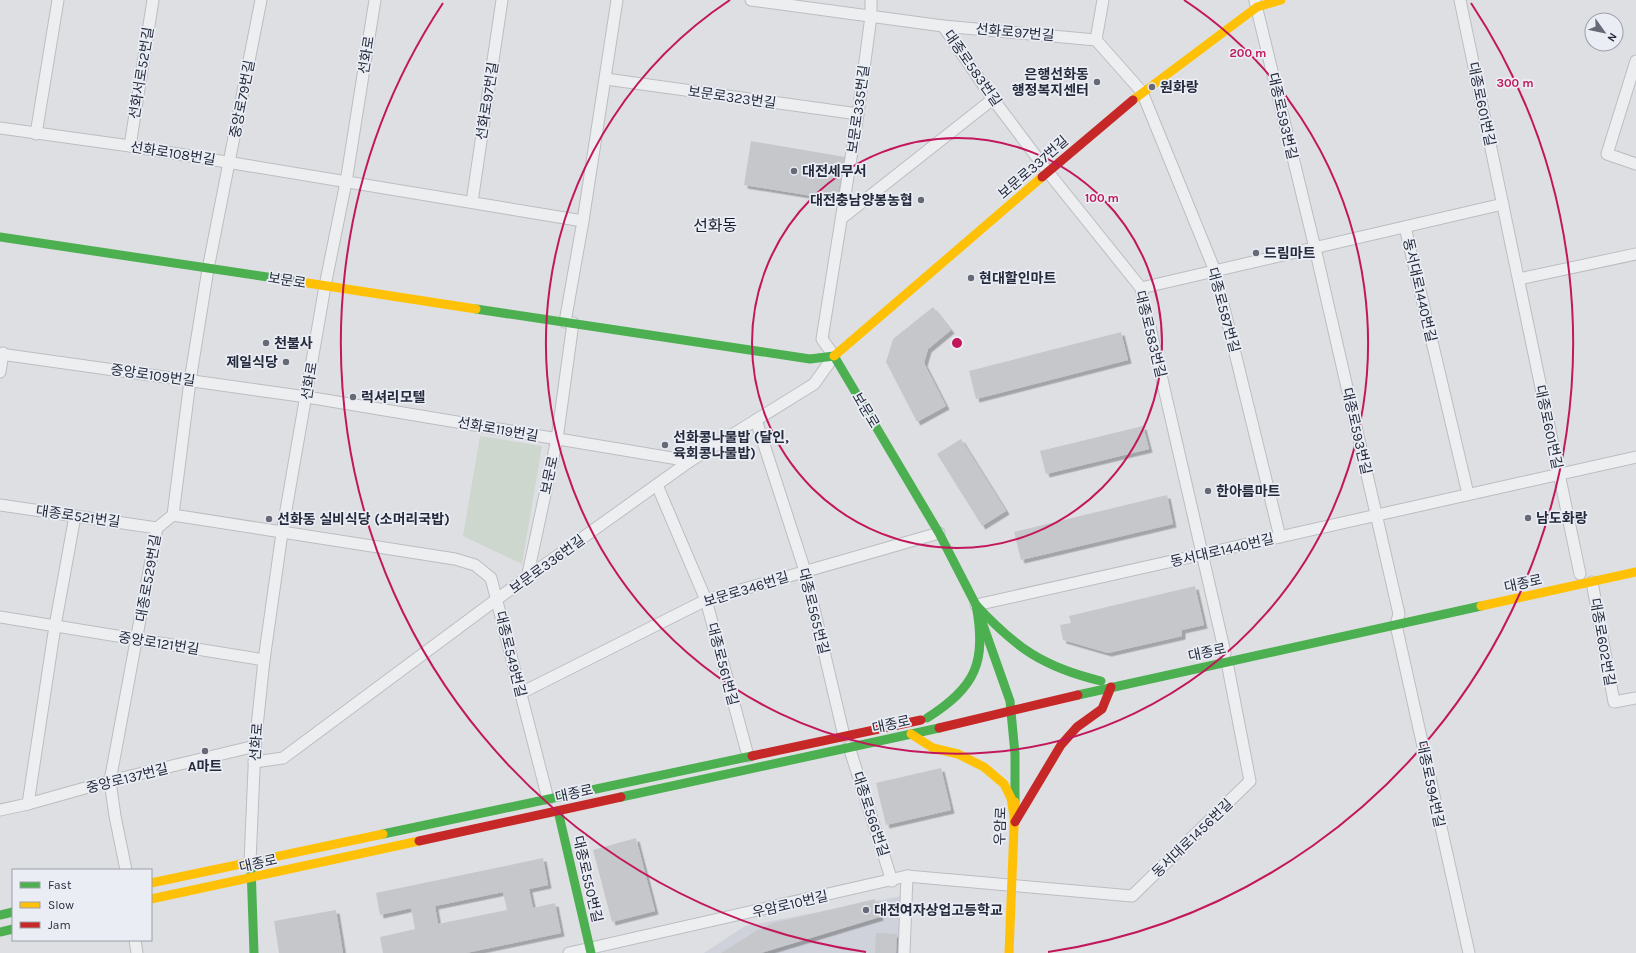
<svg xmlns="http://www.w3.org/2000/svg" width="1636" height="953" font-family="Karla,'Noto Sans KR',sans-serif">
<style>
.built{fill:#cfd2da}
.green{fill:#cdd7ce}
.building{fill:#c6c7cb;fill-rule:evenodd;filter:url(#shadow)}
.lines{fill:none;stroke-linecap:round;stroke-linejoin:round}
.street-casing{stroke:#bcbdc1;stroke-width:13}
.street{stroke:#edeef0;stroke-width:11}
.fast{stroke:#4caf50;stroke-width:9}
.slow{stroke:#ffc107;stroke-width:9}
.jam{stroke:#c62828;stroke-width:9}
.ring{fill:none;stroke:#c2185b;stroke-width:2}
.poi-dot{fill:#666a76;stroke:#eaedf4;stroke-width:1.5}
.labels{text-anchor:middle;stroke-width:3.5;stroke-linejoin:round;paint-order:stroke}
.street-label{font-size:14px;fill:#252b3c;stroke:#eaedf4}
.poi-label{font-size:14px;font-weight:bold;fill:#252b3c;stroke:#eaedf4;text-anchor:start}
.quarter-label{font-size:16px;fill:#181d2c;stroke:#eaedf4}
.centre{fill:#c2185b;stroke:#eaedf4;stroke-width:2}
.ring-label{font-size:12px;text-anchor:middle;font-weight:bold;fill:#c2185b;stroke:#eaedf4;stroke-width:3.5;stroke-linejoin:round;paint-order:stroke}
</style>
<defs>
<filter id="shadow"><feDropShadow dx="3.5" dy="3.5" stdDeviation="0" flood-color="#0004"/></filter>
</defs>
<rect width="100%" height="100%" fill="#dedfe3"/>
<polygon class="built" points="907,895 902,953 704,953 745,926"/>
<polygon class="green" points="480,436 542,446 522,564 463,536"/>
<g class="building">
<polygon points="751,141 845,157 837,200 744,185"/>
<polygon points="933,307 951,330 928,349 924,363 946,406 917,422 886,362 893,339"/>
<polygon points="1121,332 1128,360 976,399 969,371"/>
<polygon points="1143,426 1149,449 1046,474 1040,451"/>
<polygon points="961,439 1006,511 982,526 937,454"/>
<polygon points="1167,495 1173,524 1021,560 1014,532"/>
<polygon points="1195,586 1204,625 1182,630 1182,636 1108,653 1063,640 1060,625 1071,623 1069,616"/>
<polygon points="941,768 951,810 886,825 876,783"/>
<polygon points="636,838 655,911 612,922 593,850"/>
<path d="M543,858L548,885L529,889L533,908L555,903L561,933L466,953H383L380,937L415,929L411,908L380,915L376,893ZM503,892L507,910L438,924L435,906Z"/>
<polygon points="875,899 880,917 761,953 721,953 756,931 773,923"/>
<polygon points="336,910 343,953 279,953 274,921"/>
<polygon points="876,933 897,934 896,953 875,953"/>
</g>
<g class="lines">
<defs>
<g id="street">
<polyline points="751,0 943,26 1096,40"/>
<polyline points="1460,0 1580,574"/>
<polyline points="1255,1 1315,248 1399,614 1396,625 1469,953"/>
<polyline points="943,26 993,99 1048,172 1141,288 1225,653"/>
<polyline points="1096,40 1142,92 1215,271 1280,537"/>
<polyline points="1096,40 1103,0"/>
<polyline points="1636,61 1607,154 1636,164"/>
<polyline points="606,79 858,114"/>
<polyline points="0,128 130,146 583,221"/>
<polyline points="36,134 58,0"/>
<polyline points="130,146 153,0"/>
<polyline points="472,202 502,0"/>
<polyline points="842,218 993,99"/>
<polyline points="1405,227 1468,494"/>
<polyline points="1519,279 1636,254"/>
<polyline points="1141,288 1503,204"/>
<polyline points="565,322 583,221 617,0"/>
<polyline points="0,354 307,397 690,461"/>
<polyline points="0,372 3,353"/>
<polyline points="756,420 805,571 844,736"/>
<polyline points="657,485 706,600 748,756"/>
<polyline points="0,505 157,528"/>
<polyline points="173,515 455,559 475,565 491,578 548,799"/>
<polyline points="527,578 557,439 573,323"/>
<polyline points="1592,582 1614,702 1636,698"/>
<polyline points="976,605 1636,457"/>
<polyline points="0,617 264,660"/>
<polyline points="521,693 706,600 939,533"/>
<polyline points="849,747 892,881"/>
<polyline points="254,762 283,758 497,599 690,461 814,384 834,356 822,339 858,114 871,16 871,0"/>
<polyline points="28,804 55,626 75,516"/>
<polyline points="0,810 28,804 110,781 255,746"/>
<polyline points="250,862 255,746 264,660 282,533 325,286 346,182 375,0"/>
<polyline points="126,870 115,816 110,781 157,528 173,515 190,381 208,269 261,0"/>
<polyline points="135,940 137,953"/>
<polyline points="569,953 907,876 1132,896 1250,781 1227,662"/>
<polyline points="904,953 907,876"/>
</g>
</defs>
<use href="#street" class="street-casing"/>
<use href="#street" class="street"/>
<g class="fast">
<polyline points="0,237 301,282"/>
<polyline points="476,309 810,359 834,356"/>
<polyline points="834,356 939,533 976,605 1010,701 1015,754 1015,802"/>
<path d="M976,605C1016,648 1043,667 1101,681"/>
<polyline points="1078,695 1481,606"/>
<path d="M927,718C976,687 987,662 976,605"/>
<polyline points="621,797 939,728"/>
<polyline points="558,811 591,953"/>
<polyline points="383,834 752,756"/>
<polyline points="251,866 254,953"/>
<polyline points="0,915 13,912"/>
<polyline points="0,932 13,929"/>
</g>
<g class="slow">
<polyline points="1133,100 1257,7 1281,0"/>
<polyline points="301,282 476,309"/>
<polyline points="834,356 1042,177"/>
<polyline points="1481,606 1636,572"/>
<polyline points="911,734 933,748 958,754 984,767 1004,784 1011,798 1015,822"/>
<polyline points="151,883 383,834"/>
<polyline points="151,899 419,841"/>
<polyline points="1009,953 1015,802"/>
</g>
<g class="jam">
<polyline points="1042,177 1133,100"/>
<polyline points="939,728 1078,695"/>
<polyline points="752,756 921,720"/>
<polyline points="1015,822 1061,745 1077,727 1102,709 1111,687"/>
<polyline points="419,841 621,797"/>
</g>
</g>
<g class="ring">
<circle cx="957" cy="343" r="205"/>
<path d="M1184 0A411 411 0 1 1 730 0"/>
<path d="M866 952A616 616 0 0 1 443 3M1471 3A616 616 0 0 1 1048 952"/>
</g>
<g class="poi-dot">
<circle cx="1097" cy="82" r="4"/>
<circle cx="1152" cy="87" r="4"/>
<circle cx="794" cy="171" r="4"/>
<circle cx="921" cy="200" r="4"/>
<circle cx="1256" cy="253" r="4"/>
<circle cx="971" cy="278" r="4"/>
<circle cx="266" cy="343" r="4"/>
<circle cx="286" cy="362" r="4"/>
<circle cx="353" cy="397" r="4"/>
<circle cx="665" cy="445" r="4"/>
<circle cx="1208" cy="491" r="4"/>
<circle cx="1528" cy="518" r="4"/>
<circle cx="269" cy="519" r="4"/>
<circle cx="205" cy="751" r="4"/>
<circle cx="866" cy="910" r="4"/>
</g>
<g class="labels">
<g class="street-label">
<text transform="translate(1015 32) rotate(5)" y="5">선화로97번길</text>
<text transform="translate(366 55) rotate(-81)" y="5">선화로</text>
<text transform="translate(973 68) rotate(55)" y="5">대종로583번길</text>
<text transform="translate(141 73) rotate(-81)" y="5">선화서로52번길</text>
<text transform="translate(732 97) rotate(8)" y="5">보문로323번길</text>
<text transform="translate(242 99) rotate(-79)" y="5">중앙로79번길</text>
<text transform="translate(487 101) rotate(-81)" y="5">선화로97번길</text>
<text transform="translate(1482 104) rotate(78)" y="5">대종로601번길</text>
<text transform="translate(858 109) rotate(-82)" y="5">보문로335번길</text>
<text transform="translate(1283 116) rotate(77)" y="5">대종로593번길</text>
<text transform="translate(173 153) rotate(9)" y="5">선화로108번길</text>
<text transform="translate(1033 167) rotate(-41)" y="5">보문로337번길</text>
<text transform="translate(287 280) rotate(9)" y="5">보문로</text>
<text transform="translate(1420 290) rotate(77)" y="5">동서대로1440번길</text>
<text transform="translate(1224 310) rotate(75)" y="5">대종로587번길</text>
<text transform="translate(1151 334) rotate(76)" y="5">대종로583번길</text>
<text transform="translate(153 375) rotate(8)" y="5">중앙로109번길</text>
<text transform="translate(309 381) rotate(-81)" y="5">선화로</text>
<text transform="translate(866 410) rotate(59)" y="5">보문로</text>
<text transform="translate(1549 427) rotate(78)" y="5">대종로601번길</text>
<text transform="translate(498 429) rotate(10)" y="5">선화로119번길</text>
<text transform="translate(1357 431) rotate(77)" y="5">대종로593번길</text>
<text transform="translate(549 475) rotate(-78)" y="5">보문로</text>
<text transform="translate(78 516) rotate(8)" y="5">대종로521번길</text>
<text transform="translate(1222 550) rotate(-13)" y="5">동서대로1440번길</text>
<text transform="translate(547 564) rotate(-36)" y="5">보문로336번길</text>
<text transform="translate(148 578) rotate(-80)" y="5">대종로529번길</text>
<text transform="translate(1523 583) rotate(-12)" y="5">대종로</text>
<text transform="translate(746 589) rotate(-17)" y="5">보문로346번길</text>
<text transform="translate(814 611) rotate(76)" y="5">대종로565번길</text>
<text transform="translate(1603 642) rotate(80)" y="5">대종로602번길</text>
<text transform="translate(159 643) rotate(9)" y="5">중앙로121번길</text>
<text transform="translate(1207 652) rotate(-12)" y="5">대종로</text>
<text transform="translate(511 654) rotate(76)" y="5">대종로549번길</text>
<text transform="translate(723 664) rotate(75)" y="5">대종로561번길</text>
<text transform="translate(891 724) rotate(-12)" y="5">대종로</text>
<text transform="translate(256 742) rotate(-86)" y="5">선화로</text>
<text transform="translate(127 778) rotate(-14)" y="5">중앙로137번길</text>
<text transform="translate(1431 784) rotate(78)" y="5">대종로594번길</text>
<text transform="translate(574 793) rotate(-12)" y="5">대종로</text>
<text transform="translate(871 814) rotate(72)" y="5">대종로566번길</text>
<text transform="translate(1000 826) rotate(-88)" y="5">우암로</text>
<text transform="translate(1192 838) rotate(-44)" y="5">동서대로1456번길</text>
<text transform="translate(258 863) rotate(-12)" y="5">대종로</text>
<text transform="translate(588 879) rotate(77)" y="5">대종로550번길</text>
<text transform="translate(790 904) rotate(-13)" y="5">우암로10번길</text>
</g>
<g class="poi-label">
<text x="1089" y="79" text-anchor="end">은행선화동<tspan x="1089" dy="16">행정복지센터</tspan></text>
<text x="1160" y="92">원화랑</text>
<text x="802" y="176">대전세무서</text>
<text x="913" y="205" text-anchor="end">대전충남양봉농협</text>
<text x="1264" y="258">드림마트</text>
<text x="979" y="283">현대할인마트</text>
<text x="274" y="348">천불사</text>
<text x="278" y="367" text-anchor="end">제일식당</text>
<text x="361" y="402">럭셔리모텔</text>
<text x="673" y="442">선화콩나물밥 (달인,<tspan x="673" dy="16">육회콩나물밥)</tspan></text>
<text x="1216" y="496">한아름마트</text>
<text x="1536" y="523">남도화랑</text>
<text x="277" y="524">선화동 실비식당 (소머리국밥)</text>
<text x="205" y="771" text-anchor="middle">A마트</text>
<text x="874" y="915">대전여자상업고등학교</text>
</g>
<g class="quarter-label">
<text x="715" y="231">선화동</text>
</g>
</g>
<circle cx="957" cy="343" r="6" class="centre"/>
<g class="ring-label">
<text x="1248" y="57">200 m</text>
<text x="1515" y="87">300 m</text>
<text x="1102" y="202">100 m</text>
</g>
<rect x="12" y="869" width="140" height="72" fill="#eaedf4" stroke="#9b9faa"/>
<rect x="20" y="882" width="20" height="6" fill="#4caf50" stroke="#9b9faa"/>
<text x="48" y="889" font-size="12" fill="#252b3c">Fast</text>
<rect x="20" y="902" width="20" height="6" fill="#ffc107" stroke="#9b9faa"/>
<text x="48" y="909" font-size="12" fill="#252b3c">Slow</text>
<rect x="20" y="922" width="20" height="6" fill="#c62828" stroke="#9b9faa"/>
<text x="48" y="929" font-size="12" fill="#252b3c">Jam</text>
<g transform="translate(1604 32) rotate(123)"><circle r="19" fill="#eaedf4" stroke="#9b9faa"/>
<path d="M0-3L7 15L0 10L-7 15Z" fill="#666a76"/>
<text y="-6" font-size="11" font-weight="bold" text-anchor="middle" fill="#252b3c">N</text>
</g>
</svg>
